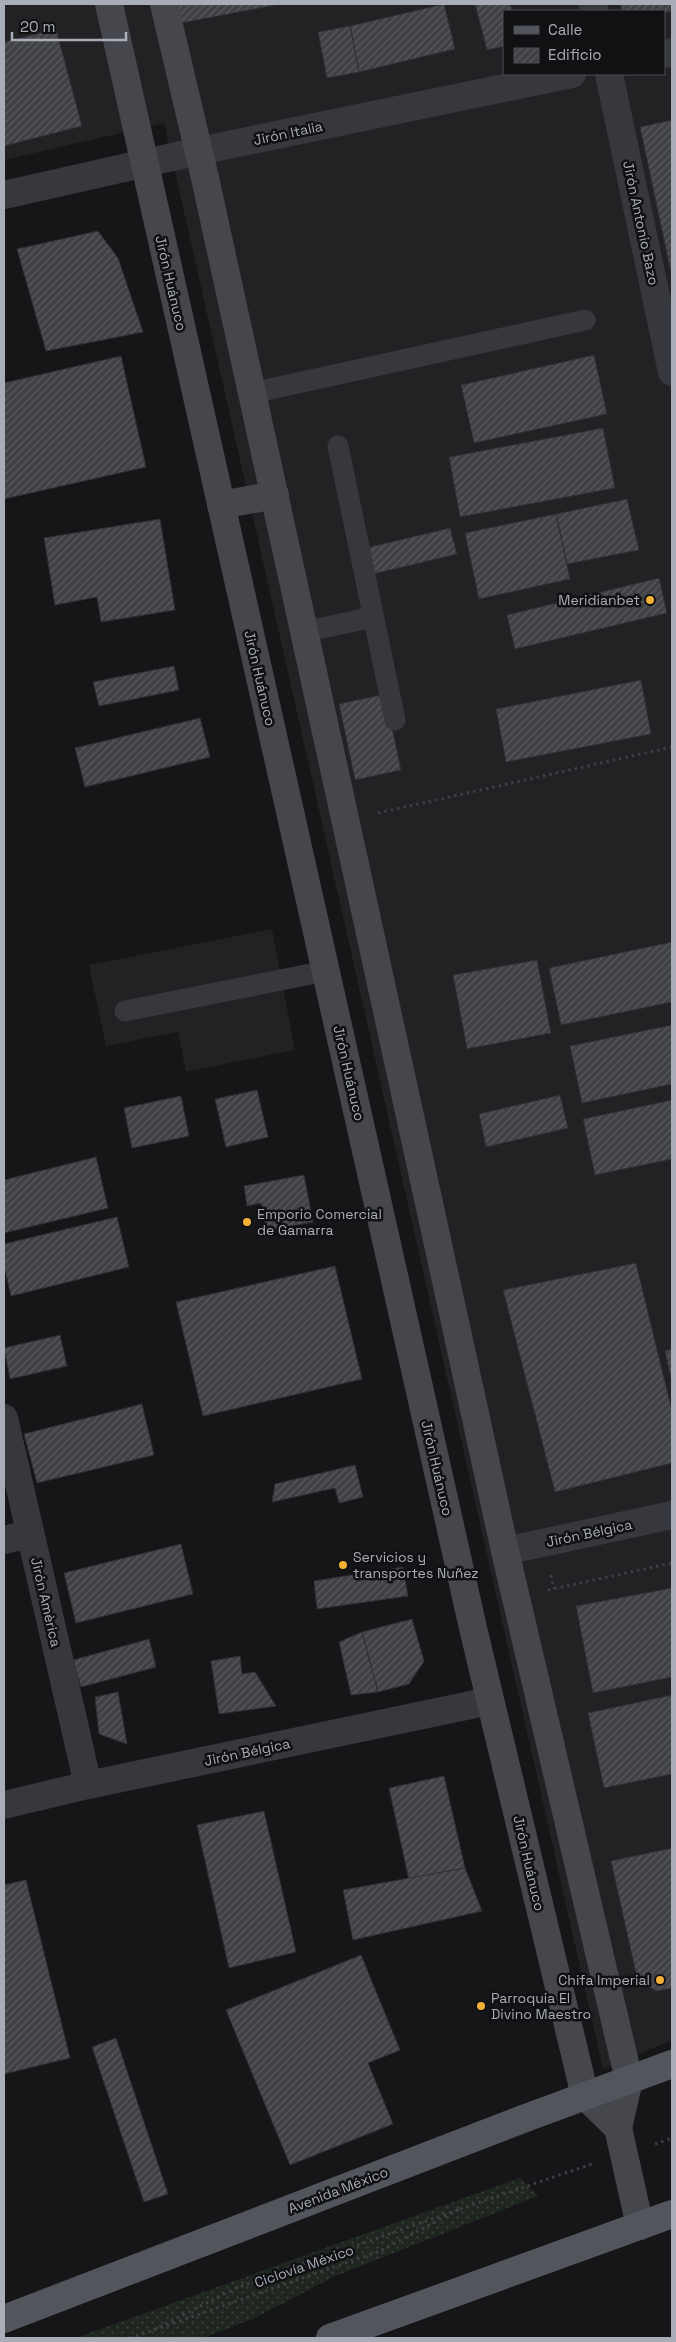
<svg xmlns="http://www.w3.org/2000/svg" width="676" height="2342" font-family="'Space Grotesk',sans-serif">
<style>
.built{fill:#222225;fill-rule:evenodd}
.grass{fill:url(#grass-dots)}
.building{fill:url(#building-hatch);stroke:#303034}
.lines{fill:none;stroke-linecap:round;stroke-linejoin:round}
.path{stroke:#3d3f44;stroke-width:3;stroke-dasharray:2.5 4;stroke-linecap:butt}
.lane{stroke:#37383d;stroke-width:21}
.street{stroke:#37383d;stroke-width:28}
.secondary{stroke:#45474d;stroke-width:28}
.primary{stroke:#53555c;stroke-width:28}
.poi-dot{fill:#f2b134;stroke:#111113;stroke-width:2}
.labels{text-anchor:middle;stroke-width:5;stroke-linejoin:round;paint-order:stroke}
.street-label{font-size:14px;fill:#a8adb8;stroke:#111113}
.poi-label{font-size:14px;fill:#a8adb8;stroke:#111113;text-anchor:start}
</style>
<defs>
<pattern id="grass-dots" width="8" height="8" patternUnits="userSpaceOnUse" patternTransform="scale(1.25)"><rect width="8" height="8" fill="#1e261f"/><path d="M2 2h.1M6 6h.1" fill="none" stroke="#3c433d" stroke-width="1.8" stroke-linecap="round"/></pattern>
<pattern id="building-hatch" width="6" height="6" patternUnits="userSpaceOnUse" patternTransform="scale(1.25)"><rect width="6" height="6" fill="#404145"/><path d="M-1 1l2-2M0 6l6-6M5 7l2-2" fill="none" stroke="#595a5e"/></pattern>
</defs>
<rect width="100%" height="100%" fill="#161618"/>
<g class="built">
<path d="M4,4H672V2040L603,2069L164,123L4,160ZM505,11H665V74H505Z"/>
<polygon points="272,929 295,1050 186,1072 178,1032 106,1046 89,965"/>
</g>
<polygon class="grass" points="520,2178 538,2196 333,2277 253,2319 202,2338 76,2338"/>
<g class="building">
<polygon points="172,4 281,4 176,24"/>
<polygon points="444,4 455,49 359,72 350,26"/>
<polygon points="475,4 510,4 512,11 505,11 505,46 487,50"/>
<polygon points="620,4 672,4 672,11 665,13 665,11 622,11"/>
<polygon points="350,26 359,72 327,78 318,32"/>
<polygon points="56,29 82,126 4,146 4,42"/>
<polygon points="672,120 672,277 640,127"/>
<polygon points="98,231 118,258 143,332 46,351 17,249"/>
<polygon points="594,355 607,414 474,443 461,385"/>
<polygon points="121,356 146,467 4,499 4,383"/>
<polygon points="603,428 615,488 460,517 449,457"/>
<polygon points="627,499 639,550 567,564 556,514"/>
<polygon points="556,514 570,579 479,599 465,533"/>
<polygon points="160,519 175,610 101,622 97,597 55,605 44,538"/>
<polygon points="450,528 457,554 373,574 366,548"/>
<polygon points="659,578 667,613 515,649 507,615"/>
<polygon points="174,666 179,690 99,706 93,682"/>
<polygon points="641,680 651,734 506,762 496,709"/>
<polygon points="385,694 401,770 355,780 339,704"/>
<polygon points="200,718 210,757 85,787 75,748"/>
<polygon points="672,942 672,1002 561,1025 549,968"/>
<polygon points="537,960 551,1033 467,1049 453,975"/>
<polygon points="672,1025 672,1084 582,1103 570,1046"/>
<polygon points="257,1090 268,1137 226,1147 215,1099"/>
<polygon points="560,1095 568,1128 486,1147 479,1114"/>
<polygon points="181,1096 189,1136 132,1148 124,1108"/>
<polygon points="672,1100 672,1159 595,1175 583,1119"/>
<polygon points="96,1157 108,1208 4,1233 4,1180"/>
<polygon points="304,1175 313,1222 266,1231 261,1203 247,1206 244,1186"/>
<polygon points="117,1217 129,1267 11,1296 4,1266 4,1244"/>
<polygon points="636,1263 672,1411 672,1463 555,1492 503,1290"/>
<polygon points="335,1266 362,1379 203,1416 176,1302"/>
<polygon points="60,1335 67,1366 10,1379 4,1348"/>
<polygon points="672,1349 672,1383 665,1351"/>
<polygon points="142,1404 154,1455 37,1483 24,1434"/>
<polygon points="355,1465 363,1497 339,1503 335,1488 272,1502 275,1484"/>
<polygon points="181,1544 193,1594 76,1623 64,1573"/>
<polygon points="403,1567 408,1596 317,1609 314,1581"/>
<polygon points="672,1588 672,1677 593,1693 576,1606"/>
<polygon points="412,1619 424,1661 409,1684 378,1692 362,1632"/>
<polygon points="362,1632 378,1692 351,1695 339,1642"/>
<polygon points="149,1639 156,1667 81,1687 73,1660"/>
<polygon points="240,1656 242,1674 255,1672 276,1706 219,1714 211,1661"/>
<polygon points="118,1692 127,1744 99,1734 95,1697"/>
<polygon points="672,1695 672,1774 604,1788 588,1713"/>
<polygon points="444,1776 465,1868 409,1880 389,1788"/>
<polygon points="264,1811 296,1952 229,1968 197,1825"/>
<polygon points="672,1848 672,1988 657,1991 638,1982 611,1861"/>
<polygon points="465,1868 482,1911 353,1940 343,1890"/>
<polygon points="26,1880 70,2058 4,2074 4,1885"/>
<polygon points="361,1955 400,2050 368,2063 393,2124 290,2165 226,2010"/>
<polygon points="116,2038 168,2194 144,2202 92,2047"/>
</g>
<g class="lines">
<g class="path">
<polyline points="378,813 672,747"/>
<polyline points="551,1575 554,1589"/>
<polyline points="548,1590 672,1563"/>
<polyline points="655,2144 672,2138"/>
<polyline points="460,2209 592,2164"/>
<polyline points="130,2338 151,2331 380,2251 460,2209 236,2288 151,2331"/>
</g>
<g class="lane">
<polyline points="252,393 585,320"/>
<polyline points="338,446 395,720"/>
<polyline points="304,632 373,617"/>
<polyline points="125,1011 326,971"/>
</g>
<g class="street">
<polyline points="593,4 595,11"/>
<polyline points="665,54 672,52"/>
<polyline points="609,74 672,372"/>
<polyline points="4,195 199,151 572,74"/>
<polyline points="4,1418 88,1785"/>
<polyline points="4,1540 30,1534"/>
<polyline points="505,1551 672,1515"/>
<polyline points="4,1805 88,1785 490,1701"/>
</g>
<g class="secondary">
<polyline points="109,4 473,1628 585,2096 618,2128"/>
<polyline points="164,4 205,178 505,1551 629,2080 618,2128 640,2226"/>
<polyline points="221,505 275,495"/>
</g>
<g class="primary">
<polyline points="4,2319 531,2116 672,2064"/>
<polyline points="330,2338 672,2214"/>
</g>
</g>
<g class="poi-dot">
<circle cx="650" cy="600" r="5"/>
<circle cx="247" cy="1222" r="5"/>
<circle cx="343" cy="1565" r="5"/>
<circle cx="660" cy="1980" r="5"/>
<circle cx="481" cy="2006" r="5"/>
</g>
<g class="labels">
<g class="street-label">
<text transform="translate(288 133) rotate(-12)" y="5">Jirón Italia</text>
<text transform="translate(641 223) rotate(78)" y="5">Jirón Antonio Bazo</text>
<text transform="translate(171 283) rotate(77)" y="5">Jirón Huánuco</text>
<text transform="translate(260 678) rotate(77)" y="5">Jirón Huánuco</text>
<text transform="translate(349 1073) rotate(77)" y="5">Jirón Huánuco</text>
<text transform="translate(437 1468) rotate(77)" y="5">Jirón Huánuco</text>
<text transform="translate(589 1533) rotate(-12)" y="5">Jirón Bélgica</text>
<text transform="translate(46 1602) rotate(77)" y="5">Jirón Amèrica</text>
<text transform="translate(247 1752) rotate(-12)" y="5">Jirón Bélgica</text>
<text transform="translate(529 1863) rotate(77)" y="5">Jirón Huánuco</text>
<text transform="translate(338 2190) rotate(-21)" y="5">Avenida México</text>
<text transform="translate(304 2266) rotate(-19)" y="5">Ciclovía México</text>
</g>
<g class="poi-label">
<text x="640" y="605" text-anchor="end">Meridianbet</text>
<text x="257" y="1219">Emporio Comercial<tspan x="257" dy="16">de Gamarra</tspan></text>
<text x="353" y="1562">Servicios y<tspan x="353" dy="16">transportes Nuñez</tspan></text>
<text x="650" y="1985" text-anchor="end">Chifa Imperial</text>
<text x="491" y="2003">Parroquia El<tspan x="491" dy="16">Divino Maestro</tspan></text>
</g>
</g>
<rect width="676" height="2342" fill="none" stroke="#a8adb8" stroke-width="10"/>
<rect x="503" y="10" width="162" height="65" fill="#111113" stroke="#4d4f55"/>
<rect x="514" y="26" width="25" height="8" fill="#53555c" stroke="#4d4f55"/>
<text x="548" y="35" font-size="15" fill="#a8adb8">Calle</text>
<rect x="514" y="48" width="25" height="15" fill="url(#building-hatch)" stroke="#4d4f55"/>
<text x="548" y="60" font-size="15" fill="#a8adb8">Edificio</text>
<path d="M12 32v8h114v-8" fill="none" stroke="#a8adb8" stroke-width="2.5"/>
<text x="20" y="32" font-size="15" fill="#a8adb8" stroke="#111113" stroke-width="4" paint-order="stroke">20 m</text>
</svg>
